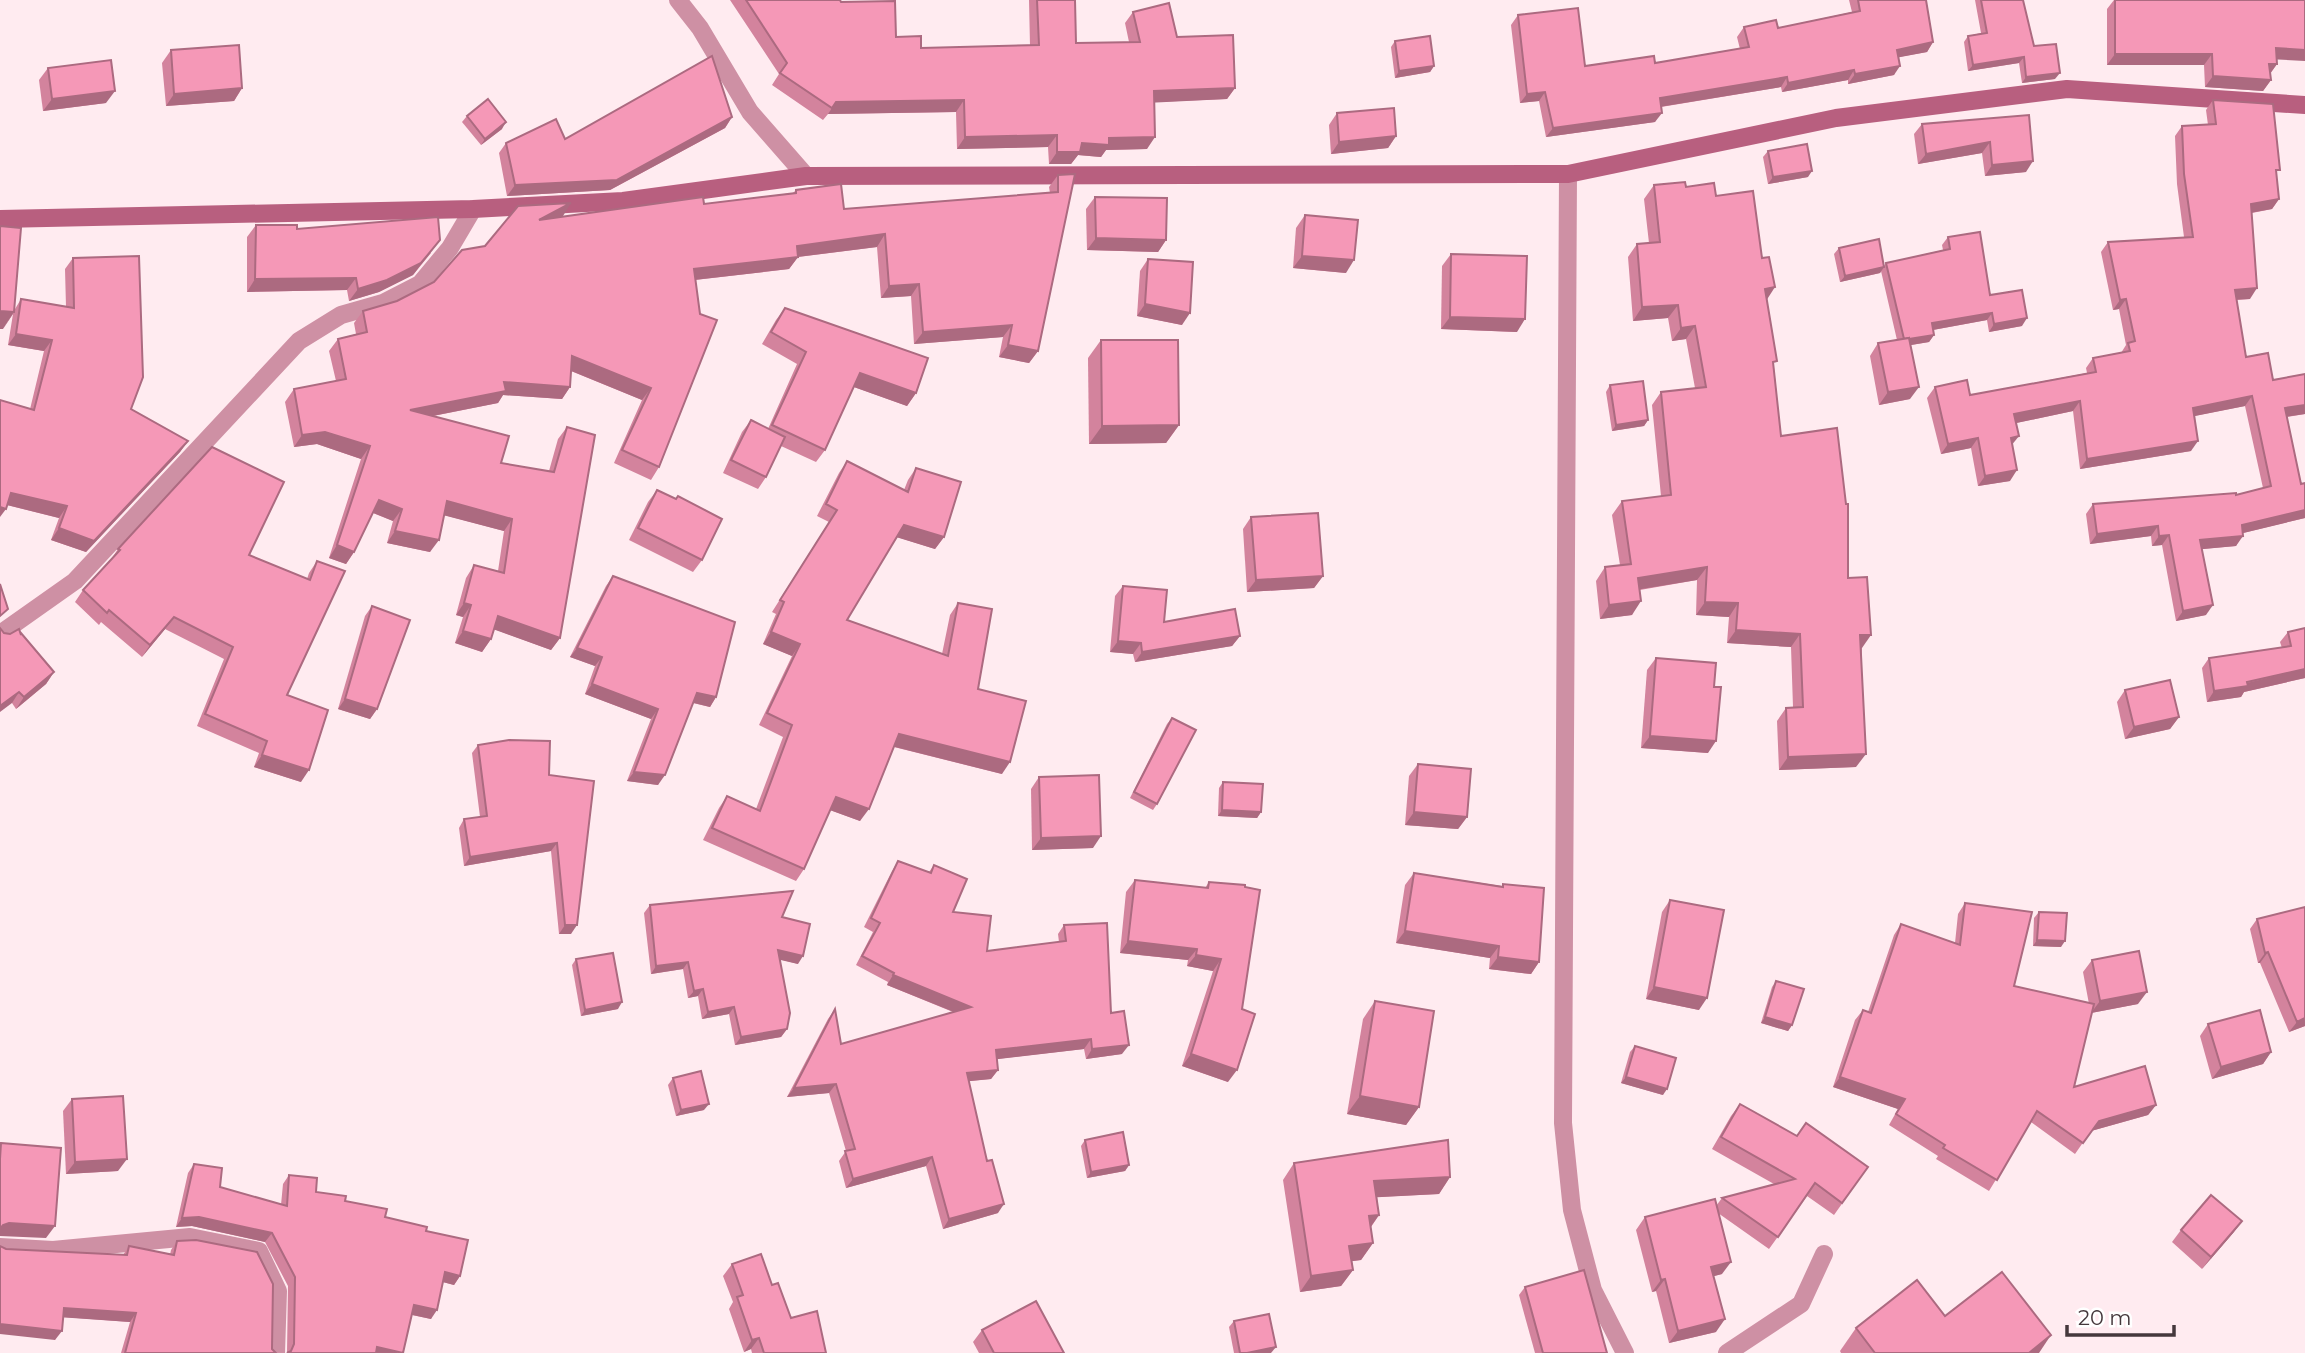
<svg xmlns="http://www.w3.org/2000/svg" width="2305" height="1353" font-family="Montserrat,sans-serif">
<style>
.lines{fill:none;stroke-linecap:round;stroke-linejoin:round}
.street{stroke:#ce90a4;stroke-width:18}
.secondary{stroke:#b85f7f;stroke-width:18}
.wall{fill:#d3839d}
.shaded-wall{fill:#ac6a80}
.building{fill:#f598b7;stroke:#ac6a80;stroke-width:2}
</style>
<rect width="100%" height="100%" fill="#ffebf0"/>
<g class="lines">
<g class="street">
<polyline points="678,0 700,28 750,112 806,176"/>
<polyline points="1568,174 1563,1123 1572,1210 1593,1290 1625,1353"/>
<polyline points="0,634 75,581 299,341 341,315 383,303 420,284 450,248 473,209"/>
<polyline points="0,1247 53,1250 190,1237 259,1251 278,1291 276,1353"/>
<polyline points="1727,1353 1801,1304 1824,1254"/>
</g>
<polyline class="secondary" points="0,219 473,209 623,201 806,176 1568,174 1836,118 2067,89 2305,105"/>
</g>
<g class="wall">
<polygon points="730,0 840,0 841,2 896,37 921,48 1030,46 1029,0 1075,0 1076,43 1129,42 1125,23 1133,12 1177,37 1235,88 1227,99 1155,102 1147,149 1106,150 1101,157 1078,155 1071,164 1049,164 1048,147 957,149 956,112 828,114 823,120 772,85 779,74"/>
<polygon points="1849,0 1926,0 1933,42 1927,52 1899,57 1894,75 1848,84 1848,80 1782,92 1781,87 1661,107 1655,122 1546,137 1539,101 1520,103 1511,25 1518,15 1585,66 1655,63 1740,49 1737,37 1744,27 1778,28 1852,12"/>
<polygon points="1975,0 2023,0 2034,46 2055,79 2022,83 2019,63 1968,71 1964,42 1968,36 1981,33"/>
<polygon points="2114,0 2305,0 2276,60 2277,64 2270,74 2271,80 2263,91 2205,87 2204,65 2107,65 2107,9"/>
<polygon points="1395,41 1434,66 1430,72 1395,78 1391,47"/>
<polygon points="171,50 242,88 234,101 166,106 162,63"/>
<polygon points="48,68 106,103 43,111 39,80"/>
<polygon points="2213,100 2276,176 2279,199 2272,209 2252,213 2250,299 2237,300 2246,357 2273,380 2305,374 2305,414 2287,417 2305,518 2243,533 2236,546 2202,549 2206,615 2176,621 2162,545 2152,546 2151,536 2090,544 2086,514 2093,504 2236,495 2263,488 2245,406 2194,416 2191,451 2080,469 2073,411 2016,423 2012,445 2010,481 1978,486 1971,448 1941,454 1927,398 1935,387 1970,395 2087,373 2086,368 2093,358 2121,353 2126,345 2119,309 2113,310 2101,252 2108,242 2184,237 2177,184 2175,136 2182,126 2208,125 2206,110"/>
<polygon points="1337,113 1396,136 1388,148 1331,154 1329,125"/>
<polygon points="2029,115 2026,172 1985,176 1982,153 1918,164 1914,134 1922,124"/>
<polygon points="467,116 502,129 481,145 462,122"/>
<polygon points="732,117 725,128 610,190 507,196 499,153 506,143 565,139"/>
<polygon points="1768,151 1808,177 1768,184 1763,157"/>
<polygon points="1075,174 1038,351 1029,363 999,357 1003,337 914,344 911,296 881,298 877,247 798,257 789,269 695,280 659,467 651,480 614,463 642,400 571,371 570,387 562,399 503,395 498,403 433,416 501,463 549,471 558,439 567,427 560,638 551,650 494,629 491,639 482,652 455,643 463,617 456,615 466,578 474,565 498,571 504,531 444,515 430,552 387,543 393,521 373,513 354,552 346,564 329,558 361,459 317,444 294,447 285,402 294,389 336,381 329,351 338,339 356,334 354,323 363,311 397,301 434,282 485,246 563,216 559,218 704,204 793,193 796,190 844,209 1050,193 1049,187 1058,175"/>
<polygon points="1654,185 1686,187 1716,196 1767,299 1781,436 1848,578 1862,648 1856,767 1779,770 1777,721 1786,708 1793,707 1791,647 1727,643 1729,617 1696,615 1697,580 1640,590 1632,615 1600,619 1596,581 1605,567 1620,565 1612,515 1622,501 1661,496 1652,405 1661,392 1695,388 1686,339 1672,341 1668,318 1633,321 1628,257 1637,244 1649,243 1644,199"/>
<polygon points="1095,197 1166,240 1158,252 1087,250 1086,209"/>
<polygon points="1305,215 1346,273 1293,268 1296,228"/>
<polygon points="256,225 297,229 431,253 413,275 379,292 349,301 347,290 247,292 247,237"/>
<polygon points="1948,237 1990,295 2022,326 1989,332 1987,320 1933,330 1934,335 1929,342 1911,345 1910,399 1879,405 1870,356 1878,343 1897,340 1881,271 1880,273 1840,282 1834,254 1839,248 1884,266 1886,263 1943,250 1942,245"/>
<polygon points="1451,254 1517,332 1441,329 1442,266"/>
<polygon points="73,258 131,409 188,441 180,452 86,552 51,540 59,518 7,505 44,351 8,345 13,314 3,329 21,299 66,307 65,269"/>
<polygon points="1148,259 1182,325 1137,316 1140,271"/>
<polygon points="785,308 916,393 907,406 854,387 825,450 816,462 781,446 766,477 758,489 723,473 742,432 751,420 768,429 797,364 762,344 776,320"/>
<polygon points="1101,340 1179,425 1166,443 1089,444 1088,358"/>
<polygon points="1610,385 1648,420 1644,426 1612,431 1606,392"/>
<polygon points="847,461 904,490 908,480 916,468 944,537 935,549 897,537 847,620 942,654 950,615 958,603 978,689 1002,774 894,747 860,821 830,810 804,869 796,881 703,840 719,808 727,796 756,809 783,737 759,725 792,656 763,644 776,614 772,612 829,522 817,516 839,473"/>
<polygon points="657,490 702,560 693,572 629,540 648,502"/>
<polygon points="1251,517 1323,576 1314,588 1247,592 1243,529"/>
<polygon points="118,549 249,555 307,579 309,573 317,561 287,695 301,782 254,767 259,753 197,726 224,659 165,629 142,657 101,622 99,625 75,602 83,590 110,561"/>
<polygon points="613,576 716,697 710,707 693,703 658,785 627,781 651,719 585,694 595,666 570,657 606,586"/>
<polygon points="1123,586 1164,622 1240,636 1232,646 1135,662 1133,654 1110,652 1115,596"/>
<polygon points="372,606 377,709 370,719 338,709 365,616"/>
<polygon points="2305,628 2305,678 2244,692 2241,697 2207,702 2202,668 2209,658 2282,648 2280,642 2288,632"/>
<polygon points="4,633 20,635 54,672 46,684 16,709 12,703"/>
<polygon points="1656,658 1708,753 1641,748 1647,670"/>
<polygon points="2125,690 2179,717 2170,729 2125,739 2117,702"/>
<polygon points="1172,718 1157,804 1153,810 1130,798 1167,724"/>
<polygon points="478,745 549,775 571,934 559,934 551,851 464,866 459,828 464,819 480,817 472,753"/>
<polygon points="1418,764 1467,817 1458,829 1405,825 1409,776"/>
<polygon points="1039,777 1093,848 1032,850 1031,789"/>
<polygon points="1223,782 1261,812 1257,818 1218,816 1219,788"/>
<polygon points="898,861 929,872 934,865 953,912 987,951 1059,942 1058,934 1064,925 1111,1013 1122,1054 1086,1059 1084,1049 997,1059 998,1070 991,1079 969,1081 998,1213 943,1229 926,1166 846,1188 839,1161 846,1151 829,1093 787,1097 828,1019 835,1009 841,1044 953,1012 887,985 888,982 856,965 873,932 864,927 892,871"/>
<polygon points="1414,873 1502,886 1503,884 1539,962 1531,974 1489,969 1490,958 1396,943 1405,885"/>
<polygon points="1135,880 1205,888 1209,882 1245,885 1228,1082 1182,1066 1213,971 1187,966 1188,960 1120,953 1126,892"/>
<polygon points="1670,900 1699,1010 1646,999 1662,912"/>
<polygon points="1965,903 2014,986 2089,1004 2083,972 2092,960 2138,1004 2091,1013 2074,1087 2156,1105 2148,1115 2091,1131 2075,1154 2031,1122 1989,1191 1936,1159 1938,1156 1889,1125 1898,1109 1833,1087 1855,1020 1863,1010 1868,1012 1894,935 1901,924 1955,943 1958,914"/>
<polygon points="650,905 782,917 798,964 779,959 787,1029 781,1037 735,1045 729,1014 702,1019 698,996 688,998 683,969 651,974 644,913"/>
<polygon points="2305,907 2305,1026 2289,1032 2260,963 2258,963 2250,929 2257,919"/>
<polygon points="2039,912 2061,947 2033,946 2034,918"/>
<polygon points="576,959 618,1009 581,1016 572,965"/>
<polygon points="1776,981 1792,1025 1788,1031 1761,1023 1772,987"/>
<polygon points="1375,1001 1419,1107 1406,1125 1347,1114 1363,1019"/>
<polygon points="2208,1024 2271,1052 2263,1064 2212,1079 2200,1036"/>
<polygon points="1635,1046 1663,1095 1621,1083 1630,1052"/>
<polygon points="673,1078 704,1110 676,1116 668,1085"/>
<polygon points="72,1099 118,1171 66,1174 63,1111"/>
<polygon points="1740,1104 1797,1136 1868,1167 1834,1215 1807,1196 1769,1249 1718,1213 1722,1274 1714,1276 1716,1332 1669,1343 1656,1291 1652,1292 1636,1230 1645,1217 1716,1206 1722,1198 1774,1184 1712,1149 1731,1116"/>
<polygon points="1085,1140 1129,1165 1125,1171 1087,1178 1081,1146"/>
<polygon points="1294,1163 1450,1177 1439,1194 1377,1197 1379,1215 1371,1227 1373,1243 1361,1260 1352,1261 1353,1270 1341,1286 1300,1292 1283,1180"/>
<polygon points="194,1164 220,1187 281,1205 283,1184 289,1175 316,1192 345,1201 385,1217 426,1231 460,1276 454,1285 443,1282 431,1319 412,1315 287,1353 288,1286 265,1242 192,1226 176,1227 188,1173"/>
<polygon points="2242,1221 2233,1233 2202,1269 2172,1242 2181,1230"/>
<polygon points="177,1241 276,1353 121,1353 130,1322 63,1317 55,1340 6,1249 123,1255 129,1246 170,1255 171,1250"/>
<polygon points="732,1264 772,1285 791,1318 826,1353 752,1353 751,1349 744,1352 729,1309 733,1302 723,1276"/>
<polygon points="1525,1287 1607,1353 1535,1353 1519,1295"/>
<polygon points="1945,1316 2039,1353 1841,1353 1840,1351 1856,1328"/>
<polygon points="1234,1321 1271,1353 1234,1353 1229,1327"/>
<polygon points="982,1330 1064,1353 979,1353 973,1342"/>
</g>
<g class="shaded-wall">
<polygon points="1933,42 1927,52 1890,59 1897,50"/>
<polygon points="2276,48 2305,50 2305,61 2268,59"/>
<polygon points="2115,54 2212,54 2204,65 2107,65"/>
<polygon points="2024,57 2019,63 1968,71 1973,65"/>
<polygon points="2269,64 2277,64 2269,75"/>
<polygon points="1434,66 1430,72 1395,78 1399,71"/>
<polygon points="1900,66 1894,75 1848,84 1855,74"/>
<polygon points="1854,70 1848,80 1782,92 1788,83"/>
<polygon points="2060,73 2055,79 2022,83 2026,77"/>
<polygon points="2213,76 2271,80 2263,91 2205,87"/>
<polygon points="1787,77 1781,87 1653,108 1660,98"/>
<polygon points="242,88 234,101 166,106 174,94"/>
<polygon points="1235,88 1227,99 1146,103 1154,91"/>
<polygon points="115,91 106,103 43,111 52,99"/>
<polygon points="1545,92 1539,101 1520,103 1527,94"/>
<polygon points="964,100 956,112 828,114 836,102"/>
<polygon points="1662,113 1655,122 1546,137 1553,128"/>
<polygon points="732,117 725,128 610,190 507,196 515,185"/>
<polygon points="506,122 502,129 481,145 485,139"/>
<polygon points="1057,135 1048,147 957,149 965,137"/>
<polygon points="1396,136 1388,148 1331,154 1339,142"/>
<polygon points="1155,137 1147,149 1106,150 1101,157 1078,155 1071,164 1049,164 1057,152 1082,143 1109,138"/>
<polygon points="1990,142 1982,153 1918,164 1926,154"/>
<polygon points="2033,161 2026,172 1985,176 1992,165"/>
<polygon points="1812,171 1808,177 1768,184 1773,177"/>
<polygon points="2279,199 2272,209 2244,214 2251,204"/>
<polygon points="571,203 563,216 531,233 539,220"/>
<polygon points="885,234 877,247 789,258 798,257 789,269 685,281 694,269 797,246"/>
<polygon points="1096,238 1166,240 1158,252 1087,250"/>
<polygon points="440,240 413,275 379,292 349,301 358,289"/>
<polygon points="1302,256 1354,260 1346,273 1293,268"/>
<polygon points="1884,267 1880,273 1840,282 1845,276"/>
<polygon points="356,278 347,290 247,292 255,279"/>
<polygon points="919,284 911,296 881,298 889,286"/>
<polygon points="1775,287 1766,301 1765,289"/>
<polygon points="2257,288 2250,299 2228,300 2235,290"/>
<polygon points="2126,299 2119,309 2113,310 2120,300"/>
<polygon points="1145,304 1190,313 1182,325 1137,316"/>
<polygon points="1678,305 1668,318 1633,321 1642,307"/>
<polygon points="0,311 14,312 3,329 0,329"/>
<polygon points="1992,313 1987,320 1927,331 1932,323"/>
<polygon points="1450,317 1525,319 1517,332 1441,329"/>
<polygon points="2027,318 2022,326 1989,332 1994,324"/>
<polygon points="1012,325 1003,337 914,344 923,332"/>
<polygon points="1695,326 1686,339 1672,341 1681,328"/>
<polygon points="16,334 52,340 44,351 8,345"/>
<polygon points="1934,335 1929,342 1899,347 1904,340"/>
<polygon points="1008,345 1038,351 1029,363 999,357"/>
<polygon points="572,356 651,388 642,400 564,368"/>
<polygon points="860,373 916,393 907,406 851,386"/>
<polygon points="504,382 570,387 562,399 503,395 498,403 402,422 410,410"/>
<polygon points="1919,387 1910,399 1879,405 1888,392"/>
<polygon points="2252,396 2245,406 2185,418 2193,408"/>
<polygon points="2080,401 2073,411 2007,425 2014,414"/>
<polygon points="2305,405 2305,414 2278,418 2285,408"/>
<polygon points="1648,420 1644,426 1612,431 1616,425"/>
<polygon points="1179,425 1166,443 1089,444 1102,426"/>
<polygon points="325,432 370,446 361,459 317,444 294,447 302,435"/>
<polygon points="2019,436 2011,446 2011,438"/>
<polygon points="1978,438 1971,448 1941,454 1948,444"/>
<polygon points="188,441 180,452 86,552 51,540 59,528"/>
<polygon points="2198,441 2191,451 2080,469 2087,459"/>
<polygon points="2017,470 2010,481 1978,486 1985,476"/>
<polygon points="11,493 67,506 59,518 3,504"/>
<polygon points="379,500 402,509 393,521 371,512"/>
<polygon points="447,501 512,519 504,531 439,514"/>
<polygon points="0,507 6,509 0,517"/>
<polygon points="2305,510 2305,518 2235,535 2242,525"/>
<polygon points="904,525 944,537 935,549 896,537"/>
<polygon points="2158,526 2151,536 2090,544 2097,534"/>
<polygon points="395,531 439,540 430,552 387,543"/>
<polygon points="2169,535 2162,545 2152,546 2159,536"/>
<polygon points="2243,536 2236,546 2193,550 2200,540"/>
<polygon points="337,545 354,552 346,564 329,558"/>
<polygon points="1707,567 1697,580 1629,591 1638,578"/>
<polygon points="1323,576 1314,588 1247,592 1256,580"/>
<polygon points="1641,601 1632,615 1600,619 1609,605"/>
<polygon points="1705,602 1738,603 1729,617 1696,615"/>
<polygon points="464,603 471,605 463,617 456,615"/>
<polygon points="2213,605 2206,615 2176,621 2183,611"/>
<polygon points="498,616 560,638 551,650 490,628"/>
<polygon points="174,617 165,629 142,657 150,645"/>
<polygon points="1736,630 1800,634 1791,647 1727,643"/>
<polygon points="463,631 491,639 482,652 455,643"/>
<polygon points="771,632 800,644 792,656 763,644"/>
<polygon points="1860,635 1871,635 1862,648 1851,649"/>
<polygon points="1240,636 1232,646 1135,662 1142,652"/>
<polygon points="1118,641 1141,643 1133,654 1110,652"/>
<polygon points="577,648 602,657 595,666 570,657"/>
<polygon points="2305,669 2305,678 2244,692 2241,697 2207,702 2214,691"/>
<polygon points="54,672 46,684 16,709 24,697"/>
<polygon points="592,684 658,709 651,719 585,694"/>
<polygon points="19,692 12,703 0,712 0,706"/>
<polygon points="697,693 716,697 710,707 690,702"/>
<polygon points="345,699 377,709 370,719 338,709"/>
<polygon points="2179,717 2170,729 2125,739 2134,727"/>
<polygon points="899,734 1010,762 1002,774 891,746"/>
<polygon points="1650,736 1716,741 1708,753 1641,748"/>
<polygon points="1866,754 1856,767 1779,770 1788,757"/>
<polygon points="262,755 309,770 301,782 254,767"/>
<polygon points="634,772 665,775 658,785 627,781"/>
<polygon points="836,797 869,809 860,821 827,809"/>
<polygon points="1222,810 1261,812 1257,818 1218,816"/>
<polygon points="1414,812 1467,817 1458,829 1405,825"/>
<polygon points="1101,836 1093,848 1032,850 1041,838"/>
<polygon points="557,843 551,851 464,866 470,857"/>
<polygon points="565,925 577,925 571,934 559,934"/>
<polygon points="1405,931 1499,946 1490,958 1396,943"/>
<polygon points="2037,940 2065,941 2061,947 2033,946"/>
<polygon points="1128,941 1197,949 1188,960 1120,953"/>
<polygon points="778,950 803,956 798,964 772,958"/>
<polygon points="2268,952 2260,963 2258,963 2265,953"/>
<polygon points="1196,955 1221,959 1213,971 1187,966"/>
<polygon points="1498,957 1539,962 1531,974 1489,969"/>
<polygon points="688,962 683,969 651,974 656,966"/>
<polygon points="893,975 971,1007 964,1016 887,985"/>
<polygon points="1654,987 1707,998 1699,1010 1646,999"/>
<polygon points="703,989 698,996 688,998 694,991"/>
<polygon points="2147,992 2138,1004 2091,1013 2100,1001"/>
<polygon points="622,1002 618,1009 581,1016 585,1010"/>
<polygon points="734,1007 729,1014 702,1019 708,1012"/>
<polygon points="1765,1017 1792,1025 1788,1031 1761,1023"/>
<polygon points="2305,1018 2305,1026 2289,1032 2297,1022"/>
<polygon points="787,1029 781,1037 735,1045 741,1037"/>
<polygon points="1091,1039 1084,1049 990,1060 996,1050"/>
<polygon points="1129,1045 1122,1054 1086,1059 1092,1049"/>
<polygon points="2271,1052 2263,1064 2212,1079 2221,1067"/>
<polygon points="1191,1054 1237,1070 1228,1082 1182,1066"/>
<polygon points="998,1070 991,1079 961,1082 967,1073"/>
<polygon points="1626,1077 1667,1089 1663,1095 1621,1083"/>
<polygon points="1840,1077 1905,1099 1898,1109 1833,1087"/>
<polygon points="836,1084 829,1093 787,1097 794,1088"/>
<polygon points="1360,1096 1419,1107 1406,1125 1347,1114"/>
<polygon points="709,1104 704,1110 676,1116 681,1110"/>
<polygon points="2156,1105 2148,1115 2091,1131 2099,1121"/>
<polygon points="932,1157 926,1166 846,1188 853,1179"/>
<polygon points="127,1159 118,1171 66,1174 75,1162"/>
<polygon points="1129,1165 1125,1171 1087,1178 1091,1172"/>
<polygon points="1450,1177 1439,1194 1363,1198 1374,1181"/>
<polygon points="1004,1204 998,1213 943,1229 949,1219"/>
<polygon points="1379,1215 1367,1232 1369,1216"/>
<polygon points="199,1217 272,1233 265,1242 192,1226 176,1227 182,1218"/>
<polygon points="2242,1221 2233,1233 2202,1269 2211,1257"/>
<polygon points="9,1223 55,1226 46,1238 0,1236 0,1229 3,1225"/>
<polygon points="1373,1243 1361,1260 1338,1263 1349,1246"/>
<polygon points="1731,1262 1722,1274 1703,1279 1711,1267"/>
<polygon points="1353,1270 1341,1286 1300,1292 1311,1276"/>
<polygon points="445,1272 460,1276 454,1285 439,1281"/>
<polygon points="1665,1279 1656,1291 1652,1292 1661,1280"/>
<polygon points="414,1305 437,1310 431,1319 408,1314"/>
<polygon points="64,1308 136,1313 130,1322 58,1317"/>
<polygon points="1725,1319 1716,1332 1669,1343 1678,1331"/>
<polygon points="0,1324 62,1331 55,1340 0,1334"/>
<polygon points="2051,1335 2039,1353 2029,1353"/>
<polygon points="759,1338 751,1349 744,1352 752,1340"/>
<polygon points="377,1347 401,1353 372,1353"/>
<polygon points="1276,1347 1271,1353 1247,1353"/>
</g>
<g class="building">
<polygon points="746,0 840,0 841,2 895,1 896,37 921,36 921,48 1039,45 1037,0 1075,0 1076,43 1140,42 1133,12 1169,3 1177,37 1233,35 1235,88 1154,91 1155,137 1109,138 1109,145 1082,143 1080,152 1057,152 1057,135 965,137 964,100 836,102 832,108 780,73 787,63"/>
<polygon points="1858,0 1926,0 1933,42 1897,50 1900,66 1855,74 1854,70 1788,83 1787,77 1660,98 1662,113 1553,128 1545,92 1527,94 1518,15 1578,8 1585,66 1654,56 1655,63 1749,47 1744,27 1776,20 1778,28 1860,11"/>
<polygon points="1981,0 2023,0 2034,46 2056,44 2060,73 2026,77 2024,57 1973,65 1968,36 1987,33"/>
<polygon points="2115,0 2305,0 2305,50 2276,48 2277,64 2269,64 2271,80 2213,76 2212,54 2115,54"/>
<polygon points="1430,36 1434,66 1399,71 1395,41"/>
<polygon points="239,45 242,88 174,94 171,50"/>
<polygon points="712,56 732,117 617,180 515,185 506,143 556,119 565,139"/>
<polygon points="111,60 115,91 52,99 48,68"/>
<polygon points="488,99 506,122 485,139 467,116"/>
<polygon points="2213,100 2273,104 2280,170 2276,170 2279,199 2251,204 2257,288 2235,290 2246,357 2268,353 2273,380 2305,374 2305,405 2285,408 2301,484 2305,483 2305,510 2242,525 2243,536 2200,540 2213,605 2183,611 2169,535 2159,536 2158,526 2097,534 2093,504 2236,493 2236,495 2271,486 2252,396 2193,408 2198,441 2087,459 2080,401 2014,414 2019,436 2011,438 2017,470 1985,476 1978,438 1948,444 1935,387 1967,380 1970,395 2096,372 2093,358 2130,351 2128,343 2135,341 2126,299 2120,300 2108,242 2193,237 2184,174 2182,126 2216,124"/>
<polygon points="1394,108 1396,136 1339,142 1337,113"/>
<polygon points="2029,115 2033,161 1992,165 1990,142 1926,154 1922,124"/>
<polygon points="1807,144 1812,171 1773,177 1768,151"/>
<polygon points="1075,174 1038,351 1008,345 1012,325 923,332 919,284 889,286 885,234 797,246 798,257 694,269 700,314 717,320 659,467 622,450 651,388 572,356 570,387 504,382 506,391 410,410 509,436 501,463 554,472 567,427 595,435 560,638 498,616 491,639 463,631 471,605 464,603 474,565 504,573 512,519 447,501 439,540 395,531 402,509 379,500 354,552 337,545 370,446 325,432 302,435 294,389 346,379 338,339 367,332 363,311 397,301 434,282 462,250 485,246 518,206 571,203 539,220 703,197 704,204 796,193 796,190 841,184 844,209 1058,192 1058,175"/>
<polygon points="1685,182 1686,187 1714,183 1716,196 1753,191 1762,258 1769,257 1775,287 1765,289 1777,361 1773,362 1781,436 1837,428 1846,504 1848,504 1848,578 1867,577 1871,635 1860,635 1866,754 1788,757 1786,708 1803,707 1800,634 1736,630 1738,603 1705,602 1707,567 1638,578 1641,601 1609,605 1605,567 1631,564 1622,501 1671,495 1661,392 1706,387 1695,326 1681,328 1678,305 1642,307 1637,244 1660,242 1654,185"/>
<polygon points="1095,197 1167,198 1166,240 1096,238"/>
<polygon points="1305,215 1358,220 1354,260 1302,256"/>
<polygon points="438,217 440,240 421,263 387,280 358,289 356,278 255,279 256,225 297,225 297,229"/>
<polygon points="0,226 21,228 14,312 0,311"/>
<polygon points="1980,232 1990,295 2022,290 2027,318 1994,324 1992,313 1932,323 1934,335 1909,339 1909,338 1904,339 1886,263 1950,249 1948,237"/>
<polygon points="1879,239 1884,267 1845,276 1839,248"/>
<polygon points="1451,254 1527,256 1525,319 1450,317"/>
<polygon points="139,256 143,377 131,409 188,441 94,541 59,528 67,506 11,493 6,509 0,507 0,400 34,410 52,340 16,334 21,299 74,308 73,258"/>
<polygon points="1148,259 1193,262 1190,313 1145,304"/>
<polygon points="785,308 928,358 916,393 860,373 825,450 772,425 806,352 771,332"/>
<polygon points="1909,338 1919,387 1888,392 1878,343"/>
<polygon points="1101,340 1178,340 1179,425 1102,426"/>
<polygon points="1643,381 1648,420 1616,425 1610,385"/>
<polygon points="751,420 785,437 766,477 731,460"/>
<polygon points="212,447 284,482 249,555 310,580 317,561 345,571 287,695 328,710 309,770 262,755 267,741 205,714 233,647 174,617 150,645 109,610 107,613 83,590 120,550 118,549"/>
<polygon points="847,461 908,492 916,468 961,482 944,537 904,525 847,620 948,656 958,603 992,609 978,689 1026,701 1010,762 899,734 869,809 836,797 804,869 712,828 727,796 760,811 792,725 767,713 800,644 771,632 784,602 780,600 837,510 826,504"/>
<polygon points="657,490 676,499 678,496 722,519 702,560 638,528"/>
<polygon points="1318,513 1323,576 1256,580 1251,517"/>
<polygon points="613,576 735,622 716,697 697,693 665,775 634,772 658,709 592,684 602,657 577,648"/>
<polygon points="0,584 8,609 0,616"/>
<polygon points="1123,586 1167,590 1164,622 1235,609 1240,636 1142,652 1141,643 1118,641"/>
<polygon points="372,606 410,620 377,709 345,699"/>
<polygon points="0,628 4,633 10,634 19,629 21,635 21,633 54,672 24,697 19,692 0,706"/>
<polygon points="2305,628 2305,669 2247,682 2248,686 2214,691 2209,658 2291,646 2288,632"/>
<polygon points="1656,658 1716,663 1714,687 1721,687 1716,741 1650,736"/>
<polygon points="2170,680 2179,717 2134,727 2125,690"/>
<polygon points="1172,718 1196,730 1157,804 1134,792"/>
<polygon points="509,740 550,741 549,775 594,781 577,925 565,925 557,843 470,857 464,819 487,816 478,745"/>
<polygon points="1418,764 1471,769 1467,817 1414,812"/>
<polygon points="1099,775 1101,836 1041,838 1039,777"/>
<polygon points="1223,782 1263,784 1261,812 1222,810"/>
<polygon points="898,861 931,873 934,865 967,879 953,912 991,916 987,951 1066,941 1064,925 1107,923 1111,1013 1124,1011 1129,1045 1092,1049 1091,1039 996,1050 998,1070 967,1073 987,1161 992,1160 1004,1204 949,1219 932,1157 853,1179 845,1151 855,1149 836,1084 794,1088 835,1009 841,1044 971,1007 893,975 894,973 862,956 880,923 871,918"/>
<polygon points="1414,873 1503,887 1503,884 1544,888 1539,962 1498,957 1499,946 1405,931"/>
<polygon points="1135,880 1208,888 1209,882 1245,885 1245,887 1260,890 1242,1009 1255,1014 1237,1070 1191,1054 1221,959 1196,955 1197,949 1128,941"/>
<polygon points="793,891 782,917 810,924 803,956 778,950 790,1013 787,1029 741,1037 734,1007 708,1012 703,989 694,991 688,962 656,966 650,905"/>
<polygon points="1670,900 1724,910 1707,998 1654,987"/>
<polygon points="1965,903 2032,912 2014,986 2094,1004 2074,1087 2145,1066 2156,1105 2099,1121 2083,1143 2037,1111 1997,1180 1943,1148 1945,1145 1896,1114 1905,1099 1840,1077 1863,1010 1871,1013 1901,924 1960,945"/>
<polygon points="2305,907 2305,1018 2297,1022 2268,952 2265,953 2257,919"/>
<polygon points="2039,912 2067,913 2065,941 2037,940"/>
<polygon points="2139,951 2147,992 2100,1001 2092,960"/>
<polygon points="613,953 622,1002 585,1010 576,959"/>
<polygon points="1776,981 1804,989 1792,1025 1765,1017"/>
<polygon points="1375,1001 1434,1011 1419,1107 1360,1096"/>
<polygon points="2260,1010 2271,1052 2221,1067 2208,1024"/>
<polygon points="1635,1046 1676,1058 1667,1089 1626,1077"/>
<polygon points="701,1071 709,1104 681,1110 673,1078"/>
<polygon points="123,1096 127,1159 75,1162 72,1099"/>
<polygon points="1740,1104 1797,1136 1806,1123 1868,1167 1842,1203 1815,1183 1778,1237 1722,1198 1795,1179 1721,1137"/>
<polygon points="1123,1132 1129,1165 1091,1172 1085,1140"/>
<polygon points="1448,1140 1450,1177 1374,1181 1379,1215 1369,1216 1373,1243 1349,1246 1353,1270 1311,1276 1294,1163"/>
<polygon points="1,1143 61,1148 55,1226 9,1223 3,1225 0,1229 0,1159"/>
<polygon points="194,1164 222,1168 220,1187 287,1206 289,1175 317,1178 316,1192 346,1196 345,1201 387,1209 385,1217 427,1227 426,1231 468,1240 460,1276 445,1272 437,1310 414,1305 403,1353 377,1347 376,1353 287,1353 291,1351 294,1344 295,1277 272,1233 199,1217 182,1218"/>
<polygon points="2211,1195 2242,1221 2211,1257 2181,1230"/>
<polygon points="1715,1199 1731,1262 1711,1267 1725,1319 1678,1331 1665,1279 1661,1280 1645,1217"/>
<polygon points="196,1240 257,1252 273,1284 272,1349 276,1353 125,1353 136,1313 64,1308 62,1331 0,1324 0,1246 6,1249 127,1255 129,1246 174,1255 177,1241"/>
<polygon points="761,1254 772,1285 778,1283 791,1318 817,1311 826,1353 764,1353 759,1338 752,1340 737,1297 743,1295 732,1264"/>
<polygon points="1584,1270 1607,1353 1543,1353 1525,1287"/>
<polygon points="2002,1272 2051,1335 2029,1353 1875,1353 1856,1328 1917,1280 1945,1316"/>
<polygon points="1036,1301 1064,1353 994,1353 982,1330"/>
<polygon points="1269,1314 1276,1347 1247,1353 1240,1353 1234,1321"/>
</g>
<path d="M2067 1325v10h107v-10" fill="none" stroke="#45383c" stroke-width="3.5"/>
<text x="2078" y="1325" font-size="21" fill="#45383c" stroke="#ffffff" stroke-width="5" paint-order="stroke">20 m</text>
</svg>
